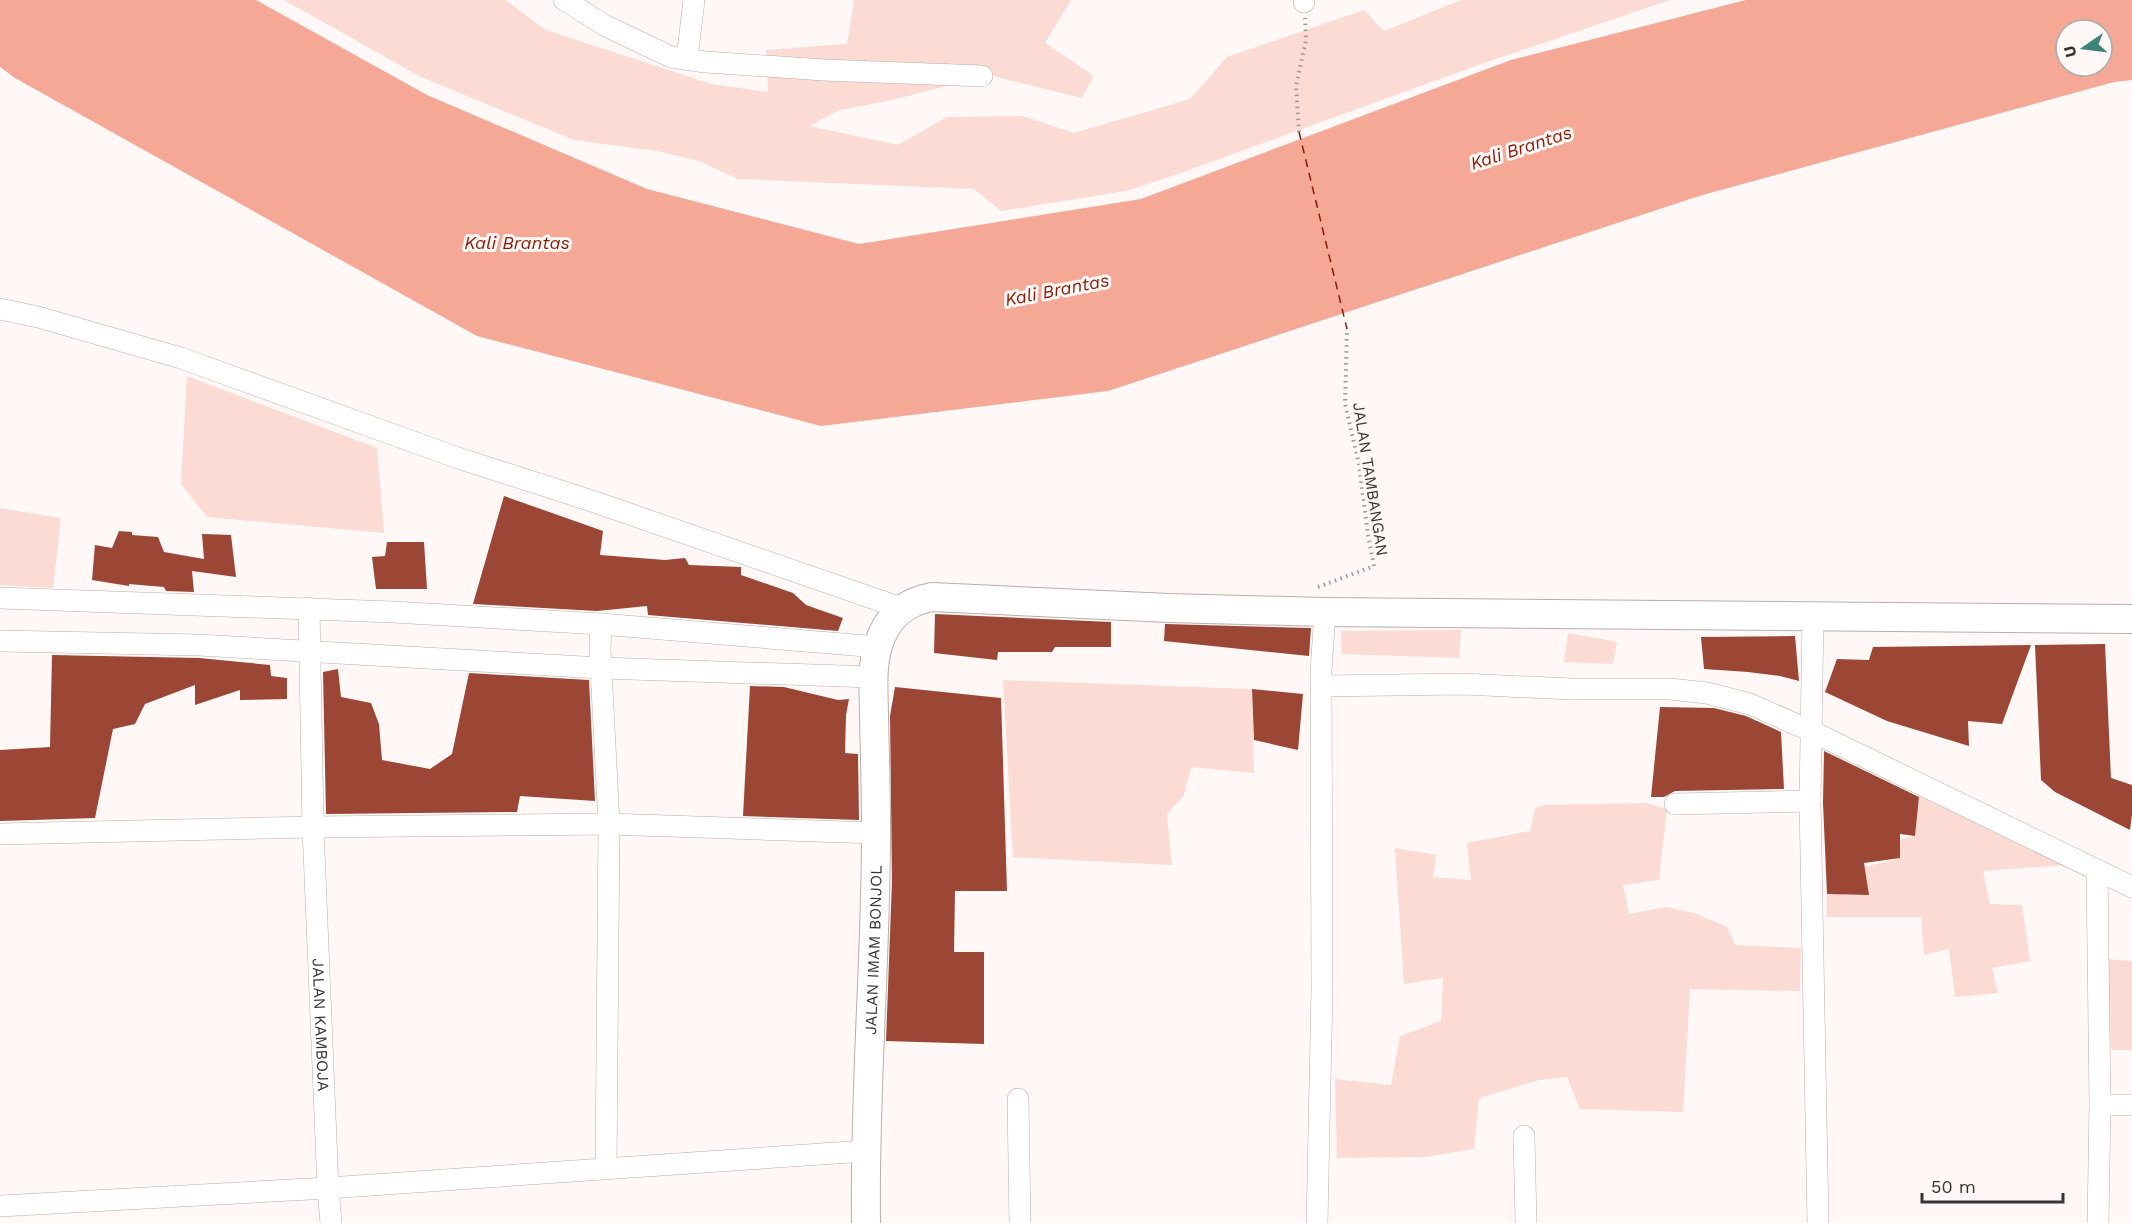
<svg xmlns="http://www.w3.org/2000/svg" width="2132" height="1223" font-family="'Work Sans',sans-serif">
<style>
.green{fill:#fbdbd4}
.water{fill:#f6a897;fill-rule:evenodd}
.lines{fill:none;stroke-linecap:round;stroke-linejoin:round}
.ferry{stroke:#881902;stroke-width:1.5;stroke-dasharray:8 6;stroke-linecap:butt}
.building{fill:#9c4635}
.minor-casing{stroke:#b8aeac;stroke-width:22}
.secondary-casing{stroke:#b8aeac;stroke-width:30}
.path{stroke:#9e9998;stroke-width:4;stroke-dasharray:1.5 4.5;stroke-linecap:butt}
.minor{stroke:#fff;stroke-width:21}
.secondary{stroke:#fff;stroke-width:28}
.labels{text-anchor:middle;stroke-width:6;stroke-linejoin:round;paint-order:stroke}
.street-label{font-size:16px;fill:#383434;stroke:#fff8f7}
.water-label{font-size:18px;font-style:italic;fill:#881902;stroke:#fff8f7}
</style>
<rect width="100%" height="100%" fill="#fff8f7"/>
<g class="green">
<polygon points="284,0 505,0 546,30 711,84 768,92 766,50 847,44 854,0 1071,0 1045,43 1094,76 1082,98 989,75 888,101 840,110 809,126 898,145 947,117 1023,116 1074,133 1190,99 1227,57 1364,10 1384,31 1461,0 1670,0 1484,63 1175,175 1126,191 1001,211 974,189 738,179 699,161 657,151 574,140 421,77"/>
<polygon points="187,376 377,448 384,533 207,517 181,484"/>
<polygon points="0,508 61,518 53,588 0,585"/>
<polygon points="1461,630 1459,658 1342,654 1341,631"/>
<polygon points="1568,633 1617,642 1613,664 1564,662"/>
<polygon points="1003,680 1252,689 1254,773 1191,767 1184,795 1167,814 1172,865 1013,857"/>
<polygon points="1919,793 2067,865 1983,871 1990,904 2022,905 2030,961 1992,968 1998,993 1955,997 1949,949 1924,955 1921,917 1827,917 1827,894 1869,895 1865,867 1900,858 1900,839 1915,836"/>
<polygon points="1646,803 1667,809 1659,880 1623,885 1629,914 1666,907 1694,913 1727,927 1735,945 1801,948 1800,991 1690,989 1683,1112 1580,1109 1567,1077 1539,1080 1479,1098 1474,1149 1424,1157 1337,1158 1335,1079 1391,1085 1400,1036 1441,1021 1443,978 1404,984 1395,848 1436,855 1433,877 1471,880 1467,843 1530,831 1535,808 1546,805"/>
<polygon points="2107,959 2132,961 2132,1050 2111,1050"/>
</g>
<path class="water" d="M0,0H256L427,95L647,189L859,244L1141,199L1511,60L1746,0H2132V80L2114,82L1699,196L1108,391L821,426L477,336L15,78L0,67ZM2066,30H2102V66H2066Z"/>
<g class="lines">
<polyline class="ferry" points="1299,132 1347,329"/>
</g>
<g class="building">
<polygon points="504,496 603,531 600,555 665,560 685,558 689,565 741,567 741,575 793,593 806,605 843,618 838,631 648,615 647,606 597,611 473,604"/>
<polygon points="119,531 132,532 132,535 158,537 164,552 204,559 202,534 231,535 236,577 192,571 194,592 166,591 164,587 129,584 129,586 92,580 95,545 112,548"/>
<polygon points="387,542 424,542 427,589 376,589 372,557 385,556"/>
<polygon points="935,614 1111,622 1111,647 1055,647 1052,652 998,652 997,660 934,653"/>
<polygon points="1165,624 1311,628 1309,656 1164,641"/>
<polygon points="1795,636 1799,681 1780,676 1748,672 1704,669 1701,637"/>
<polygon points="2105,644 2111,778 2132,785 2132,814 2130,830 2055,792 2041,780 2035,645"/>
<polygon points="2031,645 2002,724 1968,721 1969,746 1887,721 1825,692 1837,659 1869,660 1873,647"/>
<polygon points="52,655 199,658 270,665 271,676 287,678 287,699 240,700 240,690 195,705 195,685 145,704 135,724 113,729 95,818 0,821 0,750 50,747"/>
<polygon points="338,669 341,697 371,703 379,724 382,760 430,769 452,754 469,673 589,680 595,801 520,796 517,812 326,814 323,672"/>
<polygon points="750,686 784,687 838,700 849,699 846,715 845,753 858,754 859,820 743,816"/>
<polygon points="895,687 1001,698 1007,891 955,891 954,952 984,952 984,1044 886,1041 892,881 890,716"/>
<polygon points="1252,689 1303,694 1298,750 1254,740"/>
<polygon points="1660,707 1714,708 1746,716 1781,732 1784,789 1675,791 1664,797 1651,797"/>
<polygon points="1824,751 1919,797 1915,836 1900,834 1900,858 1864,863 1869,895 1827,894 1823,803"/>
</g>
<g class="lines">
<defs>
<g id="minor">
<polyline points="564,0 606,26 671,57 705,62 824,70 982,76"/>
<polyline points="1304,2 1304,0"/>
<polyline points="687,59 694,0"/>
<polyline points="0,309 38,317 181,358 458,458 592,501 901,608"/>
<polyline points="0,598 393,612 601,624 878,647"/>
<path id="s1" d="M309,608L313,827L328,1188L331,1223"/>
<polyline points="1813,617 1810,801 1818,1223"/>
<polyline points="601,624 600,649 609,824 606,1168"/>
<polyline points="0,641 199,645 601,668 873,677"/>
<polyline points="1323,686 1463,684 1572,689 1670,689 1707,693 1750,704 1811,731 2132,887"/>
<polyline points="1675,804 1810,801"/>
<polyline points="0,834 313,827 609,824 876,833"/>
<polyline points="2097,871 2100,1105 2098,1223"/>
<polyline points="1018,1099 1020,1223"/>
<polyline points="2100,1105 2132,1105"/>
<polyline points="1524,1136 1526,1223"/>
<polyline points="0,1206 328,1188 865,1151"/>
<polyline points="1317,1223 1322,990 1321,671 1325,612"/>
</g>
<g id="secondary">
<path id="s2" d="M866,1223C864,1092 876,962 876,832C876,794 875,756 874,718C874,694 871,669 878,646C886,618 904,602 932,597L1169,608L1325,612L2132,619"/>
</g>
</defs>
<use href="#minor" class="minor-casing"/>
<use href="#secondary" class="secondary-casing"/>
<g class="path">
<polyline points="1299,132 1296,86 1306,40 1305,18"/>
<polyline points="1318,587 1374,566 1368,535 1359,464 1345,404 1347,329"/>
</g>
<use href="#minor" class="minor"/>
<use href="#secondary" class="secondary"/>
</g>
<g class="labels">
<g class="street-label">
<text transform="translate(1371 479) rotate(81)" y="6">JALAN TAMBANGAN</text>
<text dy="6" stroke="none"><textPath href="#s2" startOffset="273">JALAN IMAM BONJOL</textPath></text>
<text dy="6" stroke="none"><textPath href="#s1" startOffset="417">JALAN KAMBOJA</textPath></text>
</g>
<g class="water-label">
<text transform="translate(1521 148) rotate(-18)" y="6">Kali Brantas</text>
<text x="517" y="249">Kali Brantas</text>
<text transform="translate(1057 290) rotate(-11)" y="6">Kali Brantas</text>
</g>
</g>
<g transform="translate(2084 48) rotate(256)"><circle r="28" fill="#fff8f7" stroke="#afaaa9" stroke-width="1.5"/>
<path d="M0-4.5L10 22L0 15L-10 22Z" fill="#3e8479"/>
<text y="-9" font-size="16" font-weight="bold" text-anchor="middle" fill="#383434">U</text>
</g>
<path d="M1922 1193v9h141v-9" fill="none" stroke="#383434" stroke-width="3"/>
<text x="1931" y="1193" font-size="18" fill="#383434" stroke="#fff8f7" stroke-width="4.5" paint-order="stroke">50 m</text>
</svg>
